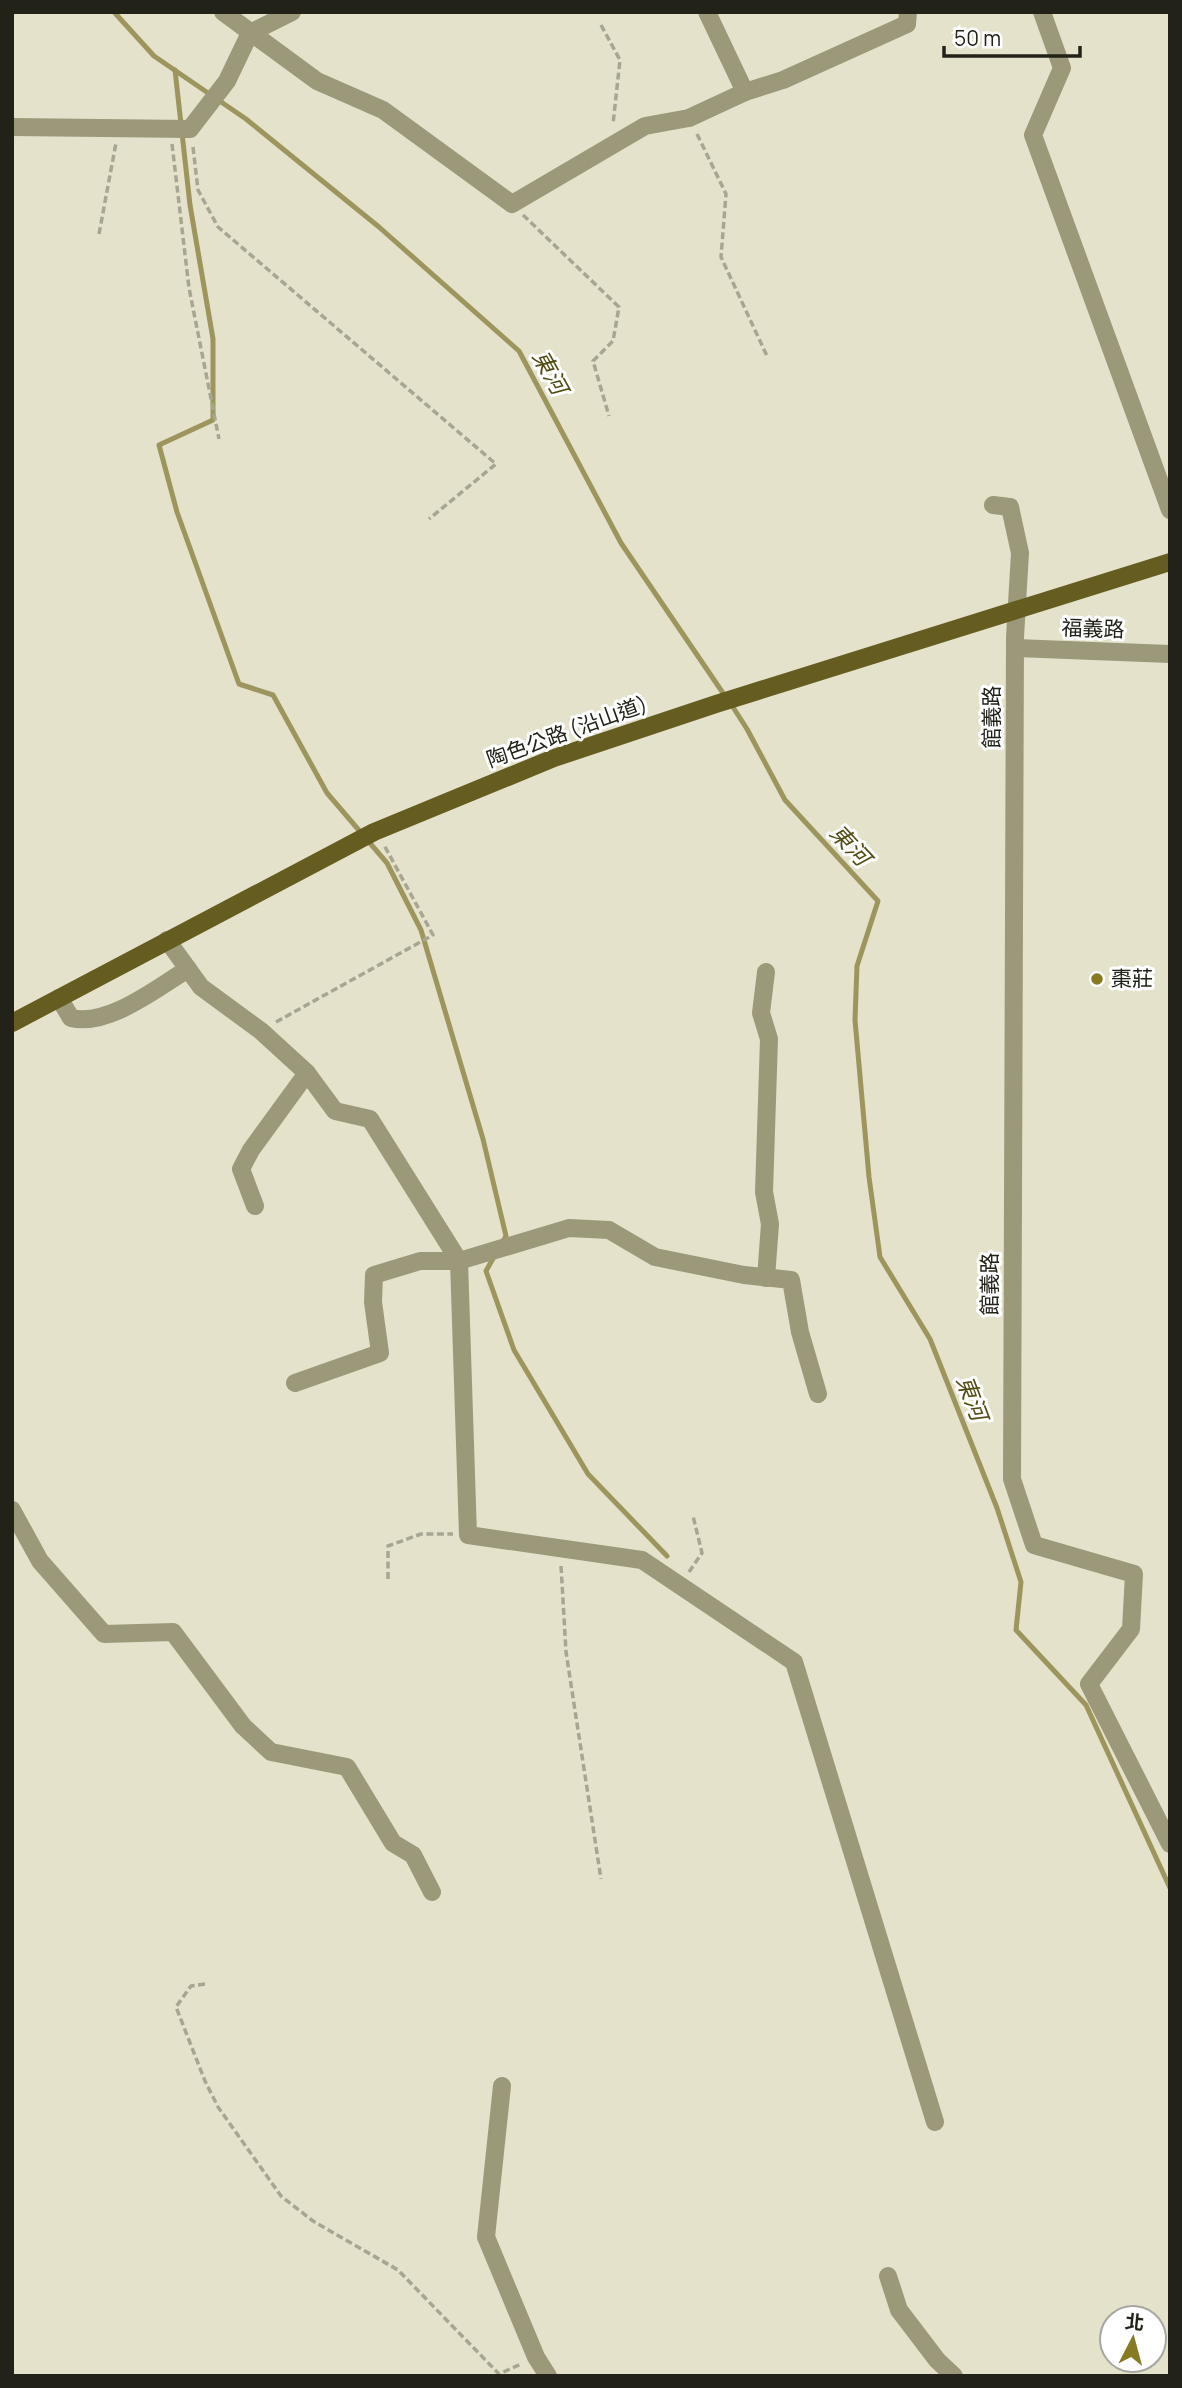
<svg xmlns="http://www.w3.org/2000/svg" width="1182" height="2388" font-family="Manrope,'Noto Sans TC',sans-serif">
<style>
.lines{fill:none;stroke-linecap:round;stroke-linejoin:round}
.stream{stroke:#9c965e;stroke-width:5}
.path{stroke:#a7a693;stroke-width:3.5;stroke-dasharray:7 3.5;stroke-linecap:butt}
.minor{stroke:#9c997a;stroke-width:18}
.major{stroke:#645d1f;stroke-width:18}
.poi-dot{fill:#867b21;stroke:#fff;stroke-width:2.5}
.labels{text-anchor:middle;stroke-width:6;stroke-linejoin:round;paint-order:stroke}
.street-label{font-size:21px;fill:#232219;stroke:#fff}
.poi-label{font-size:21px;fill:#232219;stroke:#fff;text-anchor:start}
.water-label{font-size:23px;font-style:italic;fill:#524c12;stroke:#fff}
</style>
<rect width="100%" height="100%" fill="#e4e2cb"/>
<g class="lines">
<g class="stream">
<polyline points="114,12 154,56 246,119 379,227 519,351 621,543 725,696"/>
<polyline points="175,70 190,205 213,339 213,420 159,445 177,512 239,684 273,695 327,793 387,863 421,930 483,1139 506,1236 502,1243"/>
<polyline points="731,704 747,729 785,800 878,901 857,966 855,1020 869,1177 880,1257 930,1339 997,1508 1021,1582 1016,1630 1086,1705 1170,1888"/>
<polyline points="495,1255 486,1271 514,1350 588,1474 667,1556"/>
</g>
<g class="path">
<polyline points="601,25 620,60 613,124"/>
<polyline points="697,134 726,194 721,257 767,356"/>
<polyline points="172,144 189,288 219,439"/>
<polyline points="193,147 198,190 218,227 496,464 429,519"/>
<polyline points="523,215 619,307 613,341 593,361 609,416"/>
<polyline points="99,234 116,143"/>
<polyline points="276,1022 433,935 384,845"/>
<polyline points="561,1566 566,1652 601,1879"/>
<polyline points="689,1572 702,1553 693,1516"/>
<polyline points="388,1579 388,1546 421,1534 453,1534"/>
<polyline points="205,1984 191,1986 176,2007 205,2081 218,2107 281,2196 313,2221 398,2270 499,2374 521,2364"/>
</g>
<g class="minor">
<polyline points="223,12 317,81 383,110 512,204 645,126 689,118 745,92 783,80 907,24 908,12"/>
<polyline points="707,12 745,92"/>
<polyline points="1042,12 1062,68 1033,135 1170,510"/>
<polyline points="12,127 190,129 227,81 250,33 292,12"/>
<polyline points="993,505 1010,507 1020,553 1015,637 1012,1479 1034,1545 1134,1574 1131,1629 1089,1684 1170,1844"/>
<polyline points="1015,648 1170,654"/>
<polyline points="167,940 201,987 261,1031 307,1073 335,1111 370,1119 459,1261 468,1535 642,1560 794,1662 935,2122"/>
<polyline points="766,972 761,1013 769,1039 764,1192 770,1224 766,1278"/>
<path d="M59,998L71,1018C108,1027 157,988 188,969"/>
<polyline points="255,1206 241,1169 251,1150 307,1073"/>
<polyline points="295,1383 380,1353 373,1302 374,1275 420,1261 459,1261 569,1228 609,1230 655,1257 744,1275 791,1280 800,1332 818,1394"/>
<polyline points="12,1510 40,1561 104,1634 173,1632 243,1726 271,1752 347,1767 393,1843 413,1855 432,1892"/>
<polyline points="502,2086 486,2237 536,2357 548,2376"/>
<polyline points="888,2276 899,2310 937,2360 954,2376"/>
</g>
<polyline class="major" points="12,1023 374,832 554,758 716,704 1170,562"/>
</g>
<circle class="poi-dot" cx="1097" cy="979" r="7"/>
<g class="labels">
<g class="street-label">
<text transform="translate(1093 629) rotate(2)" y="7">福義路</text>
<text transform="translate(992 717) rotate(-90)" y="7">館義路</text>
<text transform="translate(567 732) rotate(-20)" y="7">陶色公路 (沿山道)</text>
<text transform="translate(990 1284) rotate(-90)" y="7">館義路</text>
</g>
<g class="poi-label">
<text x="1111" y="986">棗莊</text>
</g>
<g class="water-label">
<text transform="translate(550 372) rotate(61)" y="8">東河</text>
<text transform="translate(850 845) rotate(47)" y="8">東河</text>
<text transform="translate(972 1398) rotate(69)" y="8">東河</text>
</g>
</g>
<rect width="1182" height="2388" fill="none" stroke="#232219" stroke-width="28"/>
<g transform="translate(1133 2339) rotate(6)"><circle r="33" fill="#ffffff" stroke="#a7a7a3" stroke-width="2"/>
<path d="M0-5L12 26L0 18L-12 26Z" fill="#867b21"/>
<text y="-10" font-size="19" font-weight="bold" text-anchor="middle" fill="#232219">北</text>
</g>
<path d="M944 46v10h136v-10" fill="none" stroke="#232219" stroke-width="3.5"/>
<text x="954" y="46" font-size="21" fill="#232219" stroke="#ffffff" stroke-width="5" paint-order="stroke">50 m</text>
</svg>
